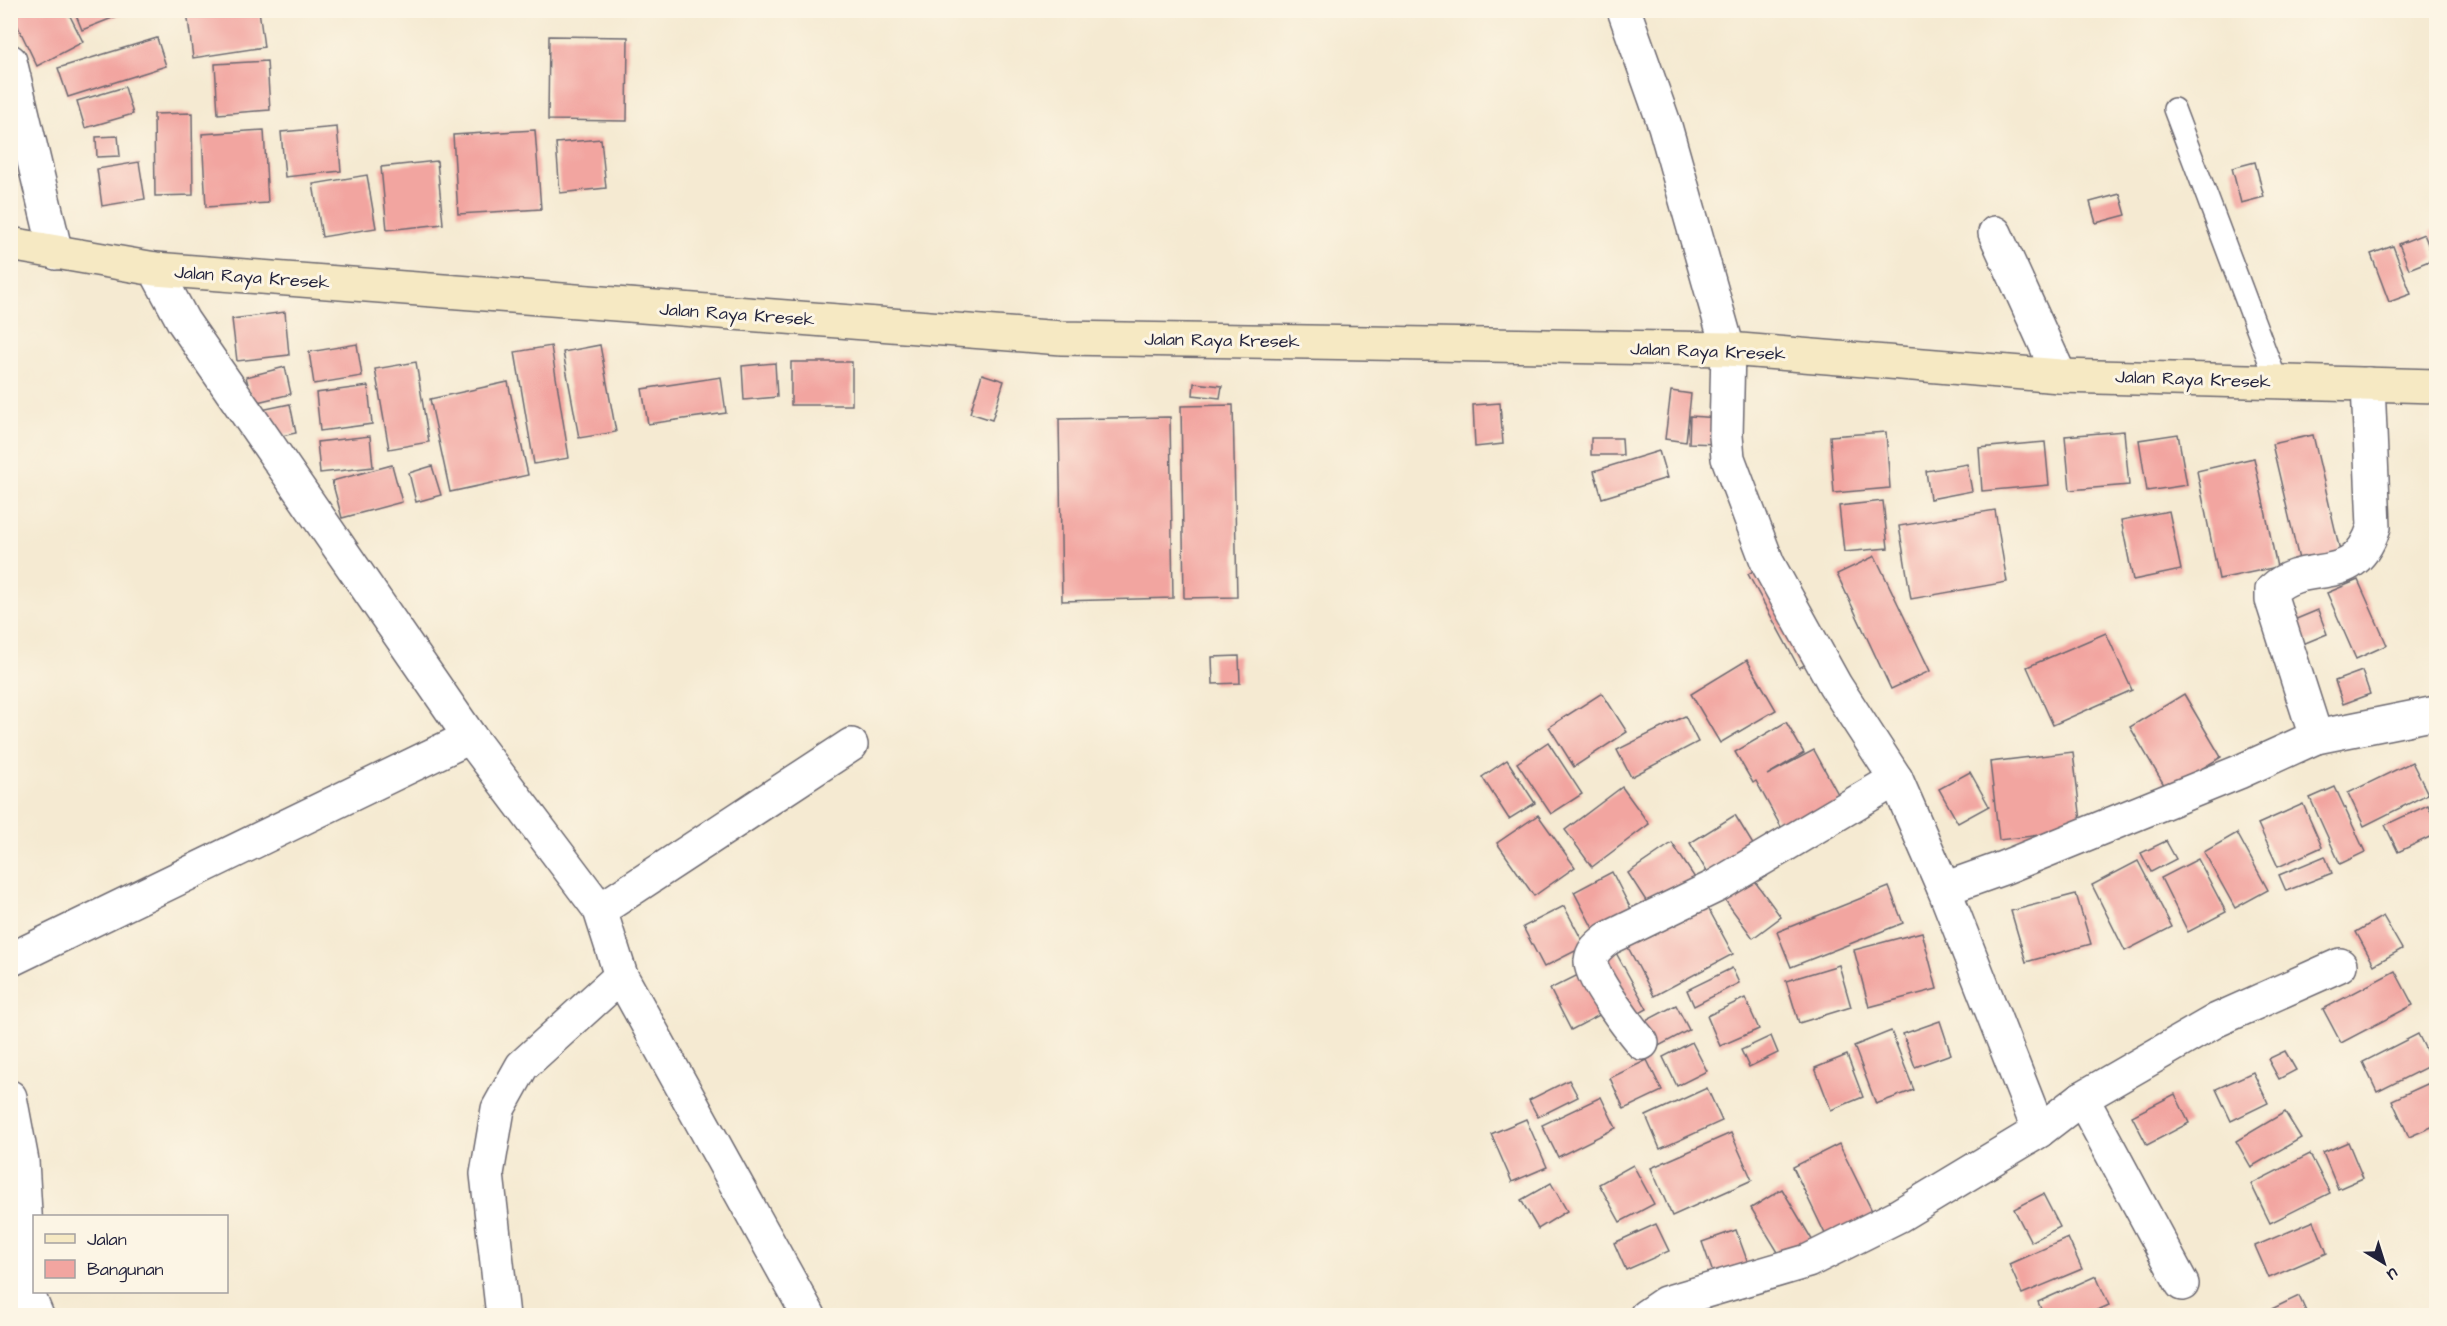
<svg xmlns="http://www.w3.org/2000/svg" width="2447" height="1326" font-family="'Architects Daughter',sans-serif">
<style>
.building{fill:#f2a5a0}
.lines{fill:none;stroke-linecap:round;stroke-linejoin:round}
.service-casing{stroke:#6c6870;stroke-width:24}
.minor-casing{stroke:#6c6870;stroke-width:36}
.secondary-casing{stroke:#6c6870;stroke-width:36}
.service{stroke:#fff;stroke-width:21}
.minor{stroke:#fff;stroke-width:33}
.secondary{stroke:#f6e9c3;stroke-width:33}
.labels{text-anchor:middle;stroke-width:6;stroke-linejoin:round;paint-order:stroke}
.street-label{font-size:18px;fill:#22223b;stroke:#fcf5e5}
</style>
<rect width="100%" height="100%" fill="#fcf5e5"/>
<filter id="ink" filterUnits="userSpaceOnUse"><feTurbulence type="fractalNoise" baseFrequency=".0167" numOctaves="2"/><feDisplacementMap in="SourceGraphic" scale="12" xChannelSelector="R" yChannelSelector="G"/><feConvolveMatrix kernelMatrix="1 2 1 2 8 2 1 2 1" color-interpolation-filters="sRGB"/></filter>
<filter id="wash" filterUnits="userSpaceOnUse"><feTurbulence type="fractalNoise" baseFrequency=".008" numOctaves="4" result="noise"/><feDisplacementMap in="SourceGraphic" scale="24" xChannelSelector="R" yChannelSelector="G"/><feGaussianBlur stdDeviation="1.35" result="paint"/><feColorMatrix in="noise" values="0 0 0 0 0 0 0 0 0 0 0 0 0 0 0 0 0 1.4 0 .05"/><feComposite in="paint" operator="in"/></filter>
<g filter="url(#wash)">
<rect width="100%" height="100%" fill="#f5ead2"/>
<g id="blocks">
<g class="building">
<polygon points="10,10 67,10 83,42 37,66"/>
<polygon points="74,10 130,10 130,11 82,30"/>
<polygon points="259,10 264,47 193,58 187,11"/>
<polygon points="549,36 628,37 627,121 548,120"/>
<polygon points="157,38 166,66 68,97 58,68"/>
<polygon points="267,61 270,110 218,114 215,64"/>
<polygon points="125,87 133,114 85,128 77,101"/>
<polygon points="192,113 193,195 155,196 154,114"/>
<polygon points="10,122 17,159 10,160"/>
<polygon points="337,127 341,171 285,177 281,132"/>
<polygon points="264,130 268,203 206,207 202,134"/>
<polygon points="535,130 541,209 458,214 453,135"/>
<polygon points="118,136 120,156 97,157 96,137"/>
<polygon points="601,139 606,188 560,193 556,143"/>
<polygon points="437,161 443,224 387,230 381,167"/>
<polygon points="139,162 145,199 102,206 97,169"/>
<polygon points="2255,162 2264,197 2241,203 2232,168"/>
<polygon points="367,175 376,228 322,237 313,184"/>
<polygon points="2120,194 2126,215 2096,223 2090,202"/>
<polygon points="2436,229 2436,249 2429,232"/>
<polygon points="2424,234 2434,259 2409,269 2399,244"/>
<polygon points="2393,246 2411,294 2389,302 2371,254"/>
<polygon points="285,312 289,355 237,361 232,319"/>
<polygon points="357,344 362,376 314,384 309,352"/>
<polygon points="600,345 616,432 579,438 563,352"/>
<polygon points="551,346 569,458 534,464 515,352"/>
<polygon points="416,362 429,442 389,449 375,369"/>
<rect x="791" y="362" width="61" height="43"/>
<polygon points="775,363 777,397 744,400 742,366"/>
<polygon points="285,367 291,394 253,403 246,377"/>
<polygon points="982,374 1004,381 992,420 970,413"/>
<polygon points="721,377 726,413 648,424 642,389"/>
<polygon points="508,382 528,475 450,492 430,399"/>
<polygon points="1194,383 1222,386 1220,398 1193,395"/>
<polygon points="368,386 372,424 320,431 316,393"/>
<polygon points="1671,391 1691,394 1686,442 1665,439"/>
<polygon points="1500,403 1503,444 1475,447 1473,405"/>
<polygon points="290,404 296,433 267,439 261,410"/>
<polygon points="1233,405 1237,597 1184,598 1181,406"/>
<polygon points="1690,416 1719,418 1718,444 1689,443"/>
<polygon points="1170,417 1173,598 1062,601 1059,419"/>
<polygon points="2124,431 2129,485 2070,490 2065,436"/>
<polygon points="1886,432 1890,488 1834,493 1830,436"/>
<polygon points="2178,434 2187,485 2147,491 2139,440"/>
<polygon points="2313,435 2341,555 2300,564 2272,444"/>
<polygon points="370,436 373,467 320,473 317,442"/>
<polygon points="1591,438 1622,438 1623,455 1591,455"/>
<polygon points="2045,442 2049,485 1982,491 1979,448"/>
<polygon points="1659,451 1667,478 1602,498 1594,471"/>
<polygon points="2254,458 2277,567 2219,579 2197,471"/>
<polygon points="1967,464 1972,491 1930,499 1926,471"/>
<polygon points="392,465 402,502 342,518 332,481"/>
<polygon points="432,466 441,495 416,502 409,473"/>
<polygon points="1883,501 1888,548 1844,552 1839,506"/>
<polygon points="1995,510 2007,582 1911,599 1899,526"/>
<polygon points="2169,511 2181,570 2133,580 2121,520"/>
<polygon points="1875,556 1930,671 1891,689 1837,574"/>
<polygon points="1767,563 1818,658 1799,668 1748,574"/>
<polygon points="2358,580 2387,645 2356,659 2327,593"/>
<polygon points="2318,610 2327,634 2303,644 2294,620"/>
<polygon points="2106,633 2132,690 2053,725 2027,667"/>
<polygon points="1239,656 1240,683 1213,684 1212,657"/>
<polygon points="1747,660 1776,710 1720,743 1691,694"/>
<polygon points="2362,671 2370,694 2343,704 2335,681"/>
<polygon points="1602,693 1627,732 1574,767 1549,727"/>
<polygon points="2184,694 2221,757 2167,790 2130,727"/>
<polygon points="1685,716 1698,742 1631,777 1617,750"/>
<polygon points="1786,722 1804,753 1767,775 1814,750 1845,807 1787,838 1756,781 1753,783 1735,752"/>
<polygon points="1548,742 1582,794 1551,814 1517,763"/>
<polygon points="2073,752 2082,830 1999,840 1990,762"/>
<polygon points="1507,760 1535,803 1509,819 1482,777"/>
<polygon points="2412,762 2428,794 2364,826 2348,793"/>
<polygon points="1970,772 1989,806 1958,823 1939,789"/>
<polygon points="1622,787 1649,824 1592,867 1565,830"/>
<polygon points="2335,787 2365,852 2340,864 2310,798"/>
<polygon points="2303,804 2322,847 2278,867 2258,824"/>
<polygon points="2428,805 2436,823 2436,834 2398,852 2385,825"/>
<polygon points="1538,815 1575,867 1534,896 1497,843"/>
<polygon points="1735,815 1760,856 1714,884 1690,843"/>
<polygon points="2237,833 2268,890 2235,908 2204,852"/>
<polygon points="2166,841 2176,859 2151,872 2141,853"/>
<polygon points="1672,843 1695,878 1650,907 1628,873"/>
<polygon points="2325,856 2332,873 2286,891 2279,875"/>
<polygon points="2198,859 2226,912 2188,932 2161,878"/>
<polygon points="2138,861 2172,927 2125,951 2092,885"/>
<polygon points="1612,872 1636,919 1598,938 1574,892"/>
<polygon points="1753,879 1781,917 1753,938 1725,900"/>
<polygon points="1889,887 1903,923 1791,967 1777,932"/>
<polygon points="2076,894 2091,944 2026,962 2011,911"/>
<polygon points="1701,895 1733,954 1654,996 1623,938"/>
<polygon points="1564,906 1585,946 1544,967 1523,927"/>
<polygon points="2383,916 2402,949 2374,965 2356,932"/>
<polygon points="1922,932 1937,989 1869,1007 1854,950"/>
<polygon points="1615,951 1647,1009 1627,1020 1595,962"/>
<polygon points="1839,965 1851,1007 1799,1023 1786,981"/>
<polygon points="1732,968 1739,983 1694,1006 1687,990"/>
<polygon points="1588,970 1609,1010 1571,1030 1550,989"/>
<polygon points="2395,971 2413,1005 2341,1043 2323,1009"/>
<polygon points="1745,998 1759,1029 1720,1046 1707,1016"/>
<polygon points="1676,1005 1689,1030 1653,1049 1640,1024"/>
<polygon points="1940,1021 1951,1054 1915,1067 1903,1034"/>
<polygon points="1891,1031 1914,1090 1876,1104 1854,1046"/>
<polygon points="2418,1034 2433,1064 2377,1092 2363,1062"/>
<polygon points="1771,1036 1778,1053 1749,1067 1741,1050"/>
<polygon points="1692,1042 1707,1071 1677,1086 1663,1057"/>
<polygon points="2285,1051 2296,1070 2279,1079 2268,1059"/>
<polygon points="1847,1055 1863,1097 1831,1110 1815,1068"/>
<polygon points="1647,1060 1662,1091 1624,1109 1610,1078"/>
<polygon points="2253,1072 2268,1103 2231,1121 2216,1089"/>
<polygon points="1569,1080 1578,1097 1538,1117 1529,1100"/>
<polygon points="2436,1080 2436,1125 2409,1137 2392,1100"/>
<polygon points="1707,1088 1722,1121 1660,1149 1646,1116"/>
<polygon points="2175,1094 2189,1123 2147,1145 2132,1116"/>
<polygon points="1601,1097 1616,1128 1558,1157 1542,1125"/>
<polygon points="2285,1112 2301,1138 2251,1167 2236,1141"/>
<polygon points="1526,1119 1547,1167 1512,1182 1491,1134"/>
<polygon points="1731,1133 1752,1180 1672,1216 1651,1168"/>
<polygon points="2348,1142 2363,1178 2338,1189 2323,1153"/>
<polygon points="1839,1144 1875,1217 1828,1240 1793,1167"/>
<polygon points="2310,1154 2330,1193 2270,1223 2251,1184"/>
<polygon points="1633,1165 1654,1204 1620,1222 1599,1184"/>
<polygon points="1551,1183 1567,1211 1538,1229 1521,1200"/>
<polygon points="1782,1189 1817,1248 1787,1267 1751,1208"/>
<polygon points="2043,1194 2060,1227 2031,1242 2014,1209"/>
<polygon points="2314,1221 2327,1253 2269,1278 2255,1246"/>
<polygon points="1656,1224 1669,1251 1626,1270 1614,1243"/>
<polygon points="1736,1230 1751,1271 1717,1284 1702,1242"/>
<polygon points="2068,1238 2082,1269 2022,1294 2009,1264"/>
<polygon points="2096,1276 2109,1305 2084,1316 2044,1316 2038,1302"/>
<polygon points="2299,1296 2308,1316 2257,1316"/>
</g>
</g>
</g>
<g filter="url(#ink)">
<use href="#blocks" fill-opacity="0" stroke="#6c6870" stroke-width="1.5"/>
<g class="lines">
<defs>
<polyline id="service" points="2174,109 2277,382"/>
<g id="minor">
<polyline points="1624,10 1665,126 1728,349 1726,436 1728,458 1768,564 1835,685 1896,779 1944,889 2039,1131"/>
<polyline points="10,61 56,253"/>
<polyline points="1995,233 2060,376"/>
<polyline points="155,269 183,321 470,737 600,910 621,976 809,1316"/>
<polyline points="2316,737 2436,713"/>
<path d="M1944,889L2003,868L2239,772L2316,737L2272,600V590C2308,556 2353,592 2374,527L2368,384"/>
<polyline points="600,910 851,745"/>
<polyline points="10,960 470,737"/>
<path d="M1642,1043C1631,1030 1589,976 1591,961C1592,950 1599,946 1607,939L1716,886L1896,779"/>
<polyline points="10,1097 22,1161 30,1299 37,1316"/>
<polyline points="2082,1098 2182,1284"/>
<polyline points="503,1316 487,1174 498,1109 522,1066 621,976"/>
<polyline points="1646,1316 1665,1303 1808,1261 1898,1216 2039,1131 2082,1098 2217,1020 2340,965"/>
</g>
<polyline id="secondary" points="10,244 155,269 1062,338 1728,349 2060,376 2436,386"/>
</defs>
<use href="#service" class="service-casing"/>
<use href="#minor" class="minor-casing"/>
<use href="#secondary" class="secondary-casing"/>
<use href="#service" class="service"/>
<use href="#minor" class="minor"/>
<use href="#secondary" class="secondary"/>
</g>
</g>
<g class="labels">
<g class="street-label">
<text transform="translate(252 277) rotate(4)" y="6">Jalan Raya Kresek</text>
<text transform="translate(737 314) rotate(4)" y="6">Jalan Raya Kresek</text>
<text transform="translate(1222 340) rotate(1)" y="6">Jalan Raya Kresek</text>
<text transform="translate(1708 351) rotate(2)" y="6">Jalan Raya Kresek</text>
<text transform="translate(2193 379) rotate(2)" y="6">Jalan Raya Kresek</text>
</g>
</g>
<rect width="2447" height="1326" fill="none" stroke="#fcf5e5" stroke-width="36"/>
<rect x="33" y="1215" width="195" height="78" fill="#fcf5e5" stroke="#a5a1a1" stroke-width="1.5"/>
<rect x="45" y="1234" width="30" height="9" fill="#f6e9c3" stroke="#a5a1a1" stroke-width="1.5"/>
<text x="87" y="1245" font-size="18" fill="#22223b">Jalan</text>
<rect x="45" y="1260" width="30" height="18" fill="#f2a5a0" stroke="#a5a1a1" stroke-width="1.5"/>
<text x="87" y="1275" font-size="18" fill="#22223b">Bangunan</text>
<g transform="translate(2384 1263) rotate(142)" stroke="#fcf5e5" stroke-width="4.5" paint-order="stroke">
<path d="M0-4.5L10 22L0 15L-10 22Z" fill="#22223b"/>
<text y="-9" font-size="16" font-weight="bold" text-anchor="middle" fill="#22223b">U</text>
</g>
</svg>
